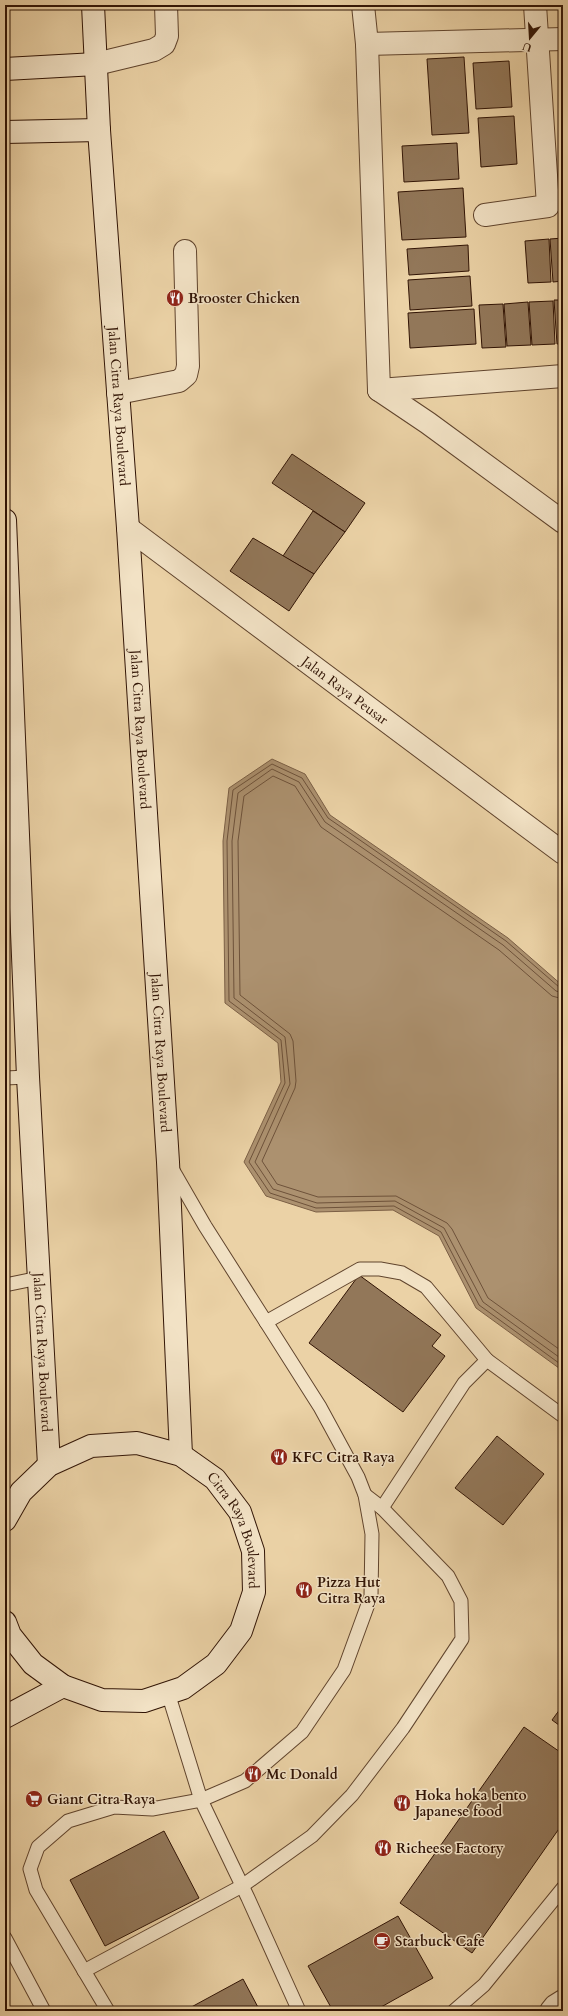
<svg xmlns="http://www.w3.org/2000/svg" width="568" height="2016" font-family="Cardo,serif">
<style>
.water{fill:#ac916f;stroke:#7b5f45}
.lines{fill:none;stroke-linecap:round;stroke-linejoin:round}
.shore{stroke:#6e523a;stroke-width:1}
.building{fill:#927759;stroke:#311405}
.service-casing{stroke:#60442d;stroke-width:15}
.minor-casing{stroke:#60442d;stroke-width:24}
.secondary-casing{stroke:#311405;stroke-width:24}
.service{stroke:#f2e2c5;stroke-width:13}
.minor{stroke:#f2e2c5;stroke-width:22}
.secondary{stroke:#f2e2c5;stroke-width:22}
.labels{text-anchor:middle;stroke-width:3;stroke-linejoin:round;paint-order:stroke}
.poi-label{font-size:14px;font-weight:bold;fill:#311405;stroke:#f2e2c5;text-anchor:start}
.street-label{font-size:14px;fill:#311405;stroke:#f2e2c5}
</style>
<rect width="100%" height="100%" fill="#ebd2a6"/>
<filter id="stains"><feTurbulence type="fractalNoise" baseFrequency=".005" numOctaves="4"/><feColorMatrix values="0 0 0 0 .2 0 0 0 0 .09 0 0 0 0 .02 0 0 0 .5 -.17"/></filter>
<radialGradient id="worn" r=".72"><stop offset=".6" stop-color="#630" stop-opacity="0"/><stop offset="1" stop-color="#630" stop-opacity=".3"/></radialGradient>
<polygon class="water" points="272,759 305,774 330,815 508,938 563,986 563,1371 476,1308 439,1236 393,1210 316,1212 266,1196 244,1162 281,1082 278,1043 225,1003 223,841 229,788"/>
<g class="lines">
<g class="shore">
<polyline points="563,988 559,987 506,941 328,818 302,778 272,764 233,790 227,841 229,1001 281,1040 285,1083 249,1162 270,1193 316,1208 394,1206 441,1232 479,1305 563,1366"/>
<polyline points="563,993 556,991 503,945 325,822 299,782 272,769 238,793 232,841 234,998 285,1037 290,1084 255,1162 273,1189 317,1203 395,1201 444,1228 483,1302 563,1360"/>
<polyline points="563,999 552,996 499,950 321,827 295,786 273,776 244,796 238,841 240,995 290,1034 293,1041 296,1081 295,1088 262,1161 277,1184 318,1197 396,1196 447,1223 452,1229 488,1298 563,1352"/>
</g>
</g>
<g class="building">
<polygon points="464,57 469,133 432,135 427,59"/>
<polygon points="509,61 512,107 476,109 473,63"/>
<polygon points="514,116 517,164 481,167 478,118"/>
<polygon points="457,143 459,179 404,182 402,146"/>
<polygon points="463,188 466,237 402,240 398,192"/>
<polygon points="563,238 563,281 553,282 550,239"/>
<polygon points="549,239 551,282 528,283 525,241"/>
<polygon points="468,245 469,271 409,275 407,249"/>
<polygon points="470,276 472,306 410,310 408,280"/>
<polygon points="554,300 563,300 563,343 557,344"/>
<polygon points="553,301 555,344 532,345 529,302"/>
<polygon points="528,302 531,345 507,346 504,304"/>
<polygon points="503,304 506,347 482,348 479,305"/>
<polygon points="474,309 476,344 410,348 408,313"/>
<polygon points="292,454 365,503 345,532 272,483"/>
<polygon points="313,511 345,532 314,574 283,556"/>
<polygon points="253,538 314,574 289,611 230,571"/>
<polygon points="359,1275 441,1335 432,1346 445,1356 403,1412 309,1343"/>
<polygon points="497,1436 544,1474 503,1525 455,1488"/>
<polygon points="563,1705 563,1728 552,1720"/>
<polygon points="524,1727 563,1754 563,1823 472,1953 400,1903"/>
<polygon points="164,1831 199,1898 105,1946 70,1880"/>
<polygon points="398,1916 433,1978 374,2011 333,2011 308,1966"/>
<polygon points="243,1979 260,2011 184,2011"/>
</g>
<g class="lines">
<defs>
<g id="service">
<polyline points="5,1078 28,1077"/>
<polyline points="5,1285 39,1278"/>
<polyline points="266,1322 360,1269 380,1269 402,1273 426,1287 487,1360"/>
<polyline points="382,1508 464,1383 487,1360 563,1416"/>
<polyline points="168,1693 201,1800 248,1898 299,2011"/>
<polyline points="5,1938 44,2011"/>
<polyline points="84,1971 242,1886 312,1836 352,1795 403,1728 462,1639 461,1601 448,1576 382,1508 365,1495"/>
<polyline points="108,2011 36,1890 30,1869 38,1847 68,1821 114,1807 152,1809 201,1800 245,1781 302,1732 344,1670 371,1596 372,1534 365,1495 358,1477 320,1407 205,1226 171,1167"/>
<polyline points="454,2011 484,1985 563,1888"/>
</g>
<g id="minor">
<polyline points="363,5 367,44 379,390"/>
<polyline points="367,44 563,39"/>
<polyline points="96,64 154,50 164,44 167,36 166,5"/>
<polyline points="485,215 548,206 535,5"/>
<polyline points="379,390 428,423 563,522"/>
<polyline points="379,390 563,376"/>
<polyline points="118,393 179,381 186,375 188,366 185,251"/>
<path id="s1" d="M128,528L563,853"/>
<polyline points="551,2011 555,2006 563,2001"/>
</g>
<g id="secondary">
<path id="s2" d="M93,5L99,130L128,528L168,1162L181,1455"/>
<polyline points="5,69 96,64"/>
<polyline points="5,132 99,130"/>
<path id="s3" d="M5,520L28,1077L49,1465"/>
<path id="s4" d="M5,1520L21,1492L49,1465L91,1446L137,1443L181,1455L215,1479L240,1512L253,1551L254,1592L241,1631L216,1664L183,1688L144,1701L102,1700L63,1686L33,1664L10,1635L5,1622"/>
<polyline points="5,1717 63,1686"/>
</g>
</defs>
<use href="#service" class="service-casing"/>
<use href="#minor" class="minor-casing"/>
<use href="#secondary" class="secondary-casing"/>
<use href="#service" class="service"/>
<use href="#minor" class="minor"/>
<use href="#secondary" class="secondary"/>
</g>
<defs>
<symbol id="restaurant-disc" viewBox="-11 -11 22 22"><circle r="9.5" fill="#8f2418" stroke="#f2e2c5"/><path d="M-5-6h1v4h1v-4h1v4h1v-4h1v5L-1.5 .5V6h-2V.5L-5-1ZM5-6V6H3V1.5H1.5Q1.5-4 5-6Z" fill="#fff"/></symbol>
<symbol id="supermarket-disc" viewBox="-11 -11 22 22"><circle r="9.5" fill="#8f2418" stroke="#f2e2c5"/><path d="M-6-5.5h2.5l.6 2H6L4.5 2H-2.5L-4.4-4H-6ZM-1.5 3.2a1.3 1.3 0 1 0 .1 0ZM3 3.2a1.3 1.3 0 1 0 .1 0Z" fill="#fff"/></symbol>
<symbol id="cafe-disc" viewBox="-11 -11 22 22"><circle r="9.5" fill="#8f2418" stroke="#f2e2c5"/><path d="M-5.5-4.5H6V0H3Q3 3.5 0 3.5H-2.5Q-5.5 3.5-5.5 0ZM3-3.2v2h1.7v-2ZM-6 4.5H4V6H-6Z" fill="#fff"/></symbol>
</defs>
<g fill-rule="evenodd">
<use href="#restaurant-disc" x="165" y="288" width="20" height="20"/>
<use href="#restaurant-disc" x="269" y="1447" width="20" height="20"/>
<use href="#restaurant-disc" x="294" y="1580" width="20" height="20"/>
<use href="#restaurant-disc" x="243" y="1764" width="20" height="20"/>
<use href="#supermarket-disc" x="24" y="1789" width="20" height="20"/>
<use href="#restaurant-disc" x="392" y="1793" width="20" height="20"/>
<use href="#restaurant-disc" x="373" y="1838" width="20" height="20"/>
<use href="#cafe-disc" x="372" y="1931" width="20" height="20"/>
</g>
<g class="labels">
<g class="poi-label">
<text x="188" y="303">Brooster Chicken</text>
<text x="292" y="1462">KFC Citra Raya</text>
<text x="317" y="1587">Pizza Hut<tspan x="317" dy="16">Citra Raya</tspan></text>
<text x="266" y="1779">Mc Donald</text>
<text x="415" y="1800">Hoka hoka bento<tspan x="415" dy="16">Japanese food</tspan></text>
<text x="47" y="1804">Giant Citra Raya</text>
<text x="396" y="1853">Richeese Factory</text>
<text x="395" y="1946">Starbuck Cafe</text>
</g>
<g class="street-label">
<text dy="5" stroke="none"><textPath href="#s2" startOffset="402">Jalan Citra Raya Boulevard</textPath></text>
<text dy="5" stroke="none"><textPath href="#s1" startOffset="271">Jalan Raya Peusar</textPath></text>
<text dy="5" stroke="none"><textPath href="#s2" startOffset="726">Jalan Citra Raya Boulevard</textPath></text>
<text dy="5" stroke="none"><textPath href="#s2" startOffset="1050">Jalan Citra Raya Boulevard</textPath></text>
<text dy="5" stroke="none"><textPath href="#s3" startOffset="833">Jalan Citra Raya Boulevard</textPath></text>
<text dy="5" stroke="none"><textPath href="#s4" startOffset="307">Citra Raya Boulevard</textPath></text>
</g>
</g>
<rect width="568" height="2016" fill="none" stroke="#ebd2a6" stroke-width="20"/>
<rect x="6" y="6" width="556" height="2004" fill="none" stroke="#311405" stroke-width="2"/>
<rect x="10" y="10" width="548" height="1996" fill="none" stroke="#311405"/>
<g transform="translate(530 38) rotate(198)" stroke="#f2e2c5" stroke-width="3" paint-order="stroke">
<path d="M0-3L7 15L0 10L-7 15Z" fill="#311405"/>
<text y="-6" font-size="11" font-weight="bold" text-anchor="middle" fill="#311405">U</text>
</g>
<rect width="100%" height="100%" filter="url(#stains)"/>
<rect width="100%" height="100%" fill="url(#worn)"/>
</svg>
